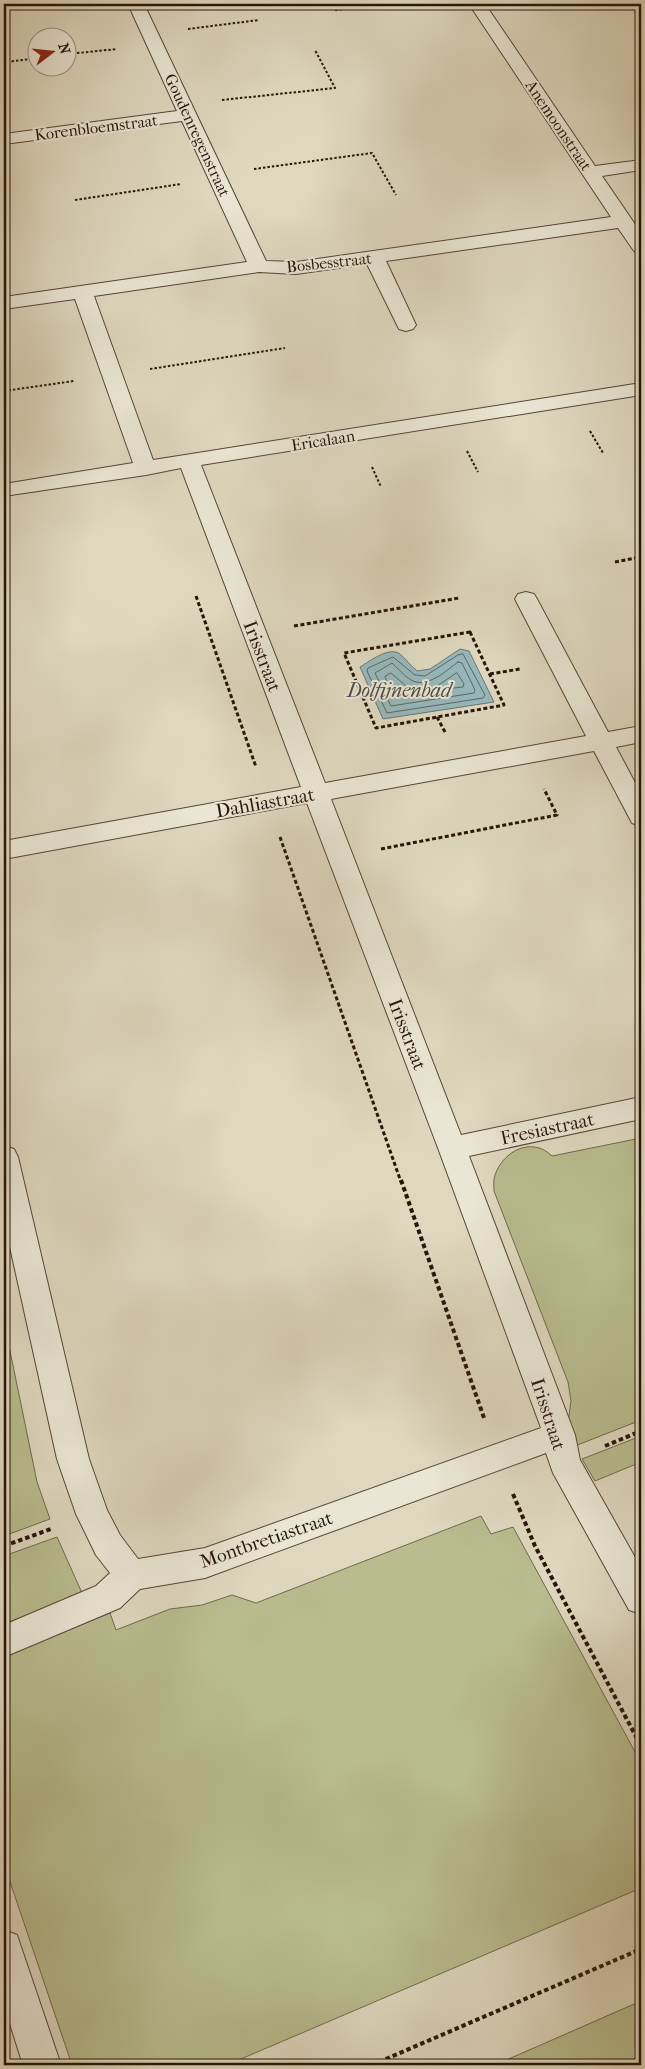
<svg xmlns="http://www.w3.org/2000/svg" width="645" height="2069" font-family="'IM FELL French Canon',serif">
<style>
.green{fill:#b8bc8e;stroke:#70684c}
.water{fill:#97b8bb;stroke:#6a7674}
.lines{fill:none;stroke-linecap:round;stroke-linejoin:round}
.shore{stroke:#5f6662;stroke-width:1}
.minor-casing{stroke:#554537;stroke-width:2}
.path-far2{stroke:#27140a;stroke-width:2;stroke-dasharray:2.5 2;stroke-linecap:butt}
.path-far1{stroke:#27140a;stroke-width:3;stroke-dasharray:4 2.5;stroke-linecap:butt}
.path{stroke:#27140a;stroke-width:4;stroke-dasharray:4.5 3;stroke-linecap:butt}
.minor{fill:#eae6d5;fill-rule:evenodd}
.labels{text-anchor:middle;stroke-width:4;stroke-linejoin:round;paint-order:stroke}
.far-street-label{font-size:16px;fill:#27140a;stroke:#eae6d5}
.street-label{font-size:19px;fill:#27140a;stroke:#eae6d5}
.water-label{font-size:20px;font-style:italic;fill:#4e4d48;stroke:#eae6d5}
</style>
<rect width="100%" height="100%" fill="#dfd8bf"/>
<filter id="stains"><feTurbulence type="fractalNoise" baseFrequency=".004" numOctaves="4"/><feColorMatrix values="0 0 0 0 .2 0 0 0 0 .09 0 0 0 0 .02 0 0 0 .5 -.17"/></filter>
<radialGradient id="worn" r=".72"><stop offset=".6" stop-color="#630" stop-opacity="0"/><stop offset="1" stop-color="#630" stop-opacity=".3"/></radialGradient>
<g class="green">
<path d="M641,1138V1420L575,1446L568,1424L571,1401L568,1382L494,1191C494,1186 493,1180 495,1175C503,1151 532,1136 552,1156Z"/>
<polygon points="4,1322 37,1482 50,1519 4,1536"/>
<polygon points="641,1436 641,1462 595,1481 582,1459"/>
<polygon points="481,1516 491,1534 513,1527 641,1763 641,1888 227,2065 64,2065 71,2062 4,1864 4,1654 110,1613 116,1630 170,1609 202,1605 232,1595 256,1603"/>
<polygon points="57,1537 82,1593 69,1600 4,1624 4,1556"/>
<polygon points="641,2001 641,2065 495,2065"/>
</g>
<path class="water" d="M460,649L469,651L494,702L383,719L360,667C370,661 389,646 400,654C406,659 411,666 417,671L430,669Z"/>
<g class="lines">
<g class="shore">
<polygon points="463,654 485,695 483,698 387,713 367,671 368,668 393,657 415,675 425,676 458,655"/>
<path d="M458,662L462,663L475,690L474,693L391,706L375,673L392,663C398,668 404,676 411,680C427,689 446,671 458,662Z"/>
<polygon points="391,673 406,686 416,690 417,694 394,697 385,677"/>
<polygon points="457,673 464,684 463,687 435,690 436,687"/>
</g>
<defs>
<g id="minor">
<polygon points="128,4 144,4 266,261 296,262 611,217 469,4 485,4 595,166 641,160 641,170 602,176 641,233 641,253 634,251 618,228 386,261 416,325 413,329 406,331 399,329 367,264 296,274 259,272 94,296 153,460 641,383 641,395 201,465 325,783 586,736 515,599 518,594 526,592 534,594 537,599 608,732 641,726 641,742 616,747 641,794 641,826 632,823 594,751 331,799 461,1135 641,1097 641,1119 469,1156 575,1435 580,1460 641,1568 641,1614 629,1610 553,1473 546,1453 205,1578 140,1589 120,1608 4,1657 4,1625 96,1586 110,1573 96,1555 76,1514 57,1459 4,1220 4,1146 14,1149 18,1157 89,1459 107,1510 120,1535 138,1559 205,1548 541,1428 438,1148 307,803 4,859 4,841 301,787 181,468 146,475 4,496 4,484 133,463 75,299 4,309 4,297 247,262 182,121 4,144 4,134 177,111"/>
<polygon points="4,1930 17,1935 61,2065 23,2065 4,2005"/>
</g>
</defs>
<use href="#minor" class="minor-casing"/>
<g class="path-far2">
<polyline points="4,7 30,4"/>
<polyline points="335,10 385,4"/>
<polyline points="188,29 259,20"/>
<polyline points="68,54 117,49"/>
<polyline points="7,62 38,58"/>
<polyline points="222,100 335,88 315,50"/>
<polyline points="254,169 372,153 396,195"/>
<polyline points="75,200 181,184"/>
<polyline points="150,369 285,348"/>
<polyline points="4,391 74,381"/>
<polyline points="590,431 603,453"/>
<polyline points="467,451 478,472"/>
<polyline points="372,467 381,487"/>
</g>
<g class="path-far1">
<polyline points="615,562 641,557"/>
<polyline points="196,596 256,767"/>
<polyline points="294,626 459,598"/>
<polygon points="470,632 504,705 376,728 344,653"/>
<polyline points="490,674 520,669"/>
<polyline points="437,717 445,732"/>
<polyline points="280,837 401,1182"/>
<polyline points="381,849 557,815 544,789"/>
</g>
<g class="path">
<polyline points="401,1180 484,1418"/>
<polyline points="605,1446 641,1431"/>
<polyline points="513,1494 535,1546 641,1746"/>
<polyline points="4,1546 51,1529"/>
<polyline points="372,2065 641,1949"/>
</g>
<use href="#minor" class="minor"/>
</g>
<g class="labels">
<g class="far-street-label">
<text transform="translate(559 125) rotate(56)" y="6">Anemoonstraat</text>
<text transform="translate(96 127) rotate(-7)" y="6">Korenbloemstraat</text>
<text transform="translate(198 135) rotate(65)" y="6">Goudenregenstraat</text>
<text transform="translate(329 262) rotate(-6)" y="6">Bosbesstraat</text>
<text transform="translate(323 440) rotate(-9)" y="6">Ericalaan</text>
</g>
<g class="street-label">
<text transform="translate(263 656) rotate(69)" y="7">Irisstraat</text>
<text transform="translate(265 802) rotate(-10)" y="7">Dahliastraat</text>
<text transform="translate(408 1034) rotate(69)" y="7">Irisstraat</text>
<text transform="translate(547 1128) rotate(-12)" y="7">Fresiastraat</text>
<text transform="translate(549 1414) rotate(72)" y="7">Irisstraat</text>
<text transform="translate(266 1539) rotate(-19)" y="7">Montbretiastraat</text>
</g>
<g class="water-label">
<text x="399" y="697">Dolfijnenbad</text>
</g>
</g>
<rect width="645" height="2069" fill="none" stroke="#dfd8bf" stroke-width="20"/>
<rect x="5" y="5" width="635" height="2059" fill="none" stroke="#27140a" stroke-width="2.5"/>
<rect x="10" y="10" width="625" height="2049" fill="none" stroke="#27140a"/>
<g transform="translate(52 52) rotate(74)"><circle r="24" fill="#eae6d5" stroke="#9c9284"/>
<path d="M0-4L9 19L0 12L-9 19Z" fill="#8f2418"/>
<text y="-8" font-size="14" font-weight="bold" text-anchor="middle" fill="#27140a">N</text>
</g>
<rect width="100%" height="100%" filter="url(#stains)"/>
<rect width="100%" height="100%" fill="url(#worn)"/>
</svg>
